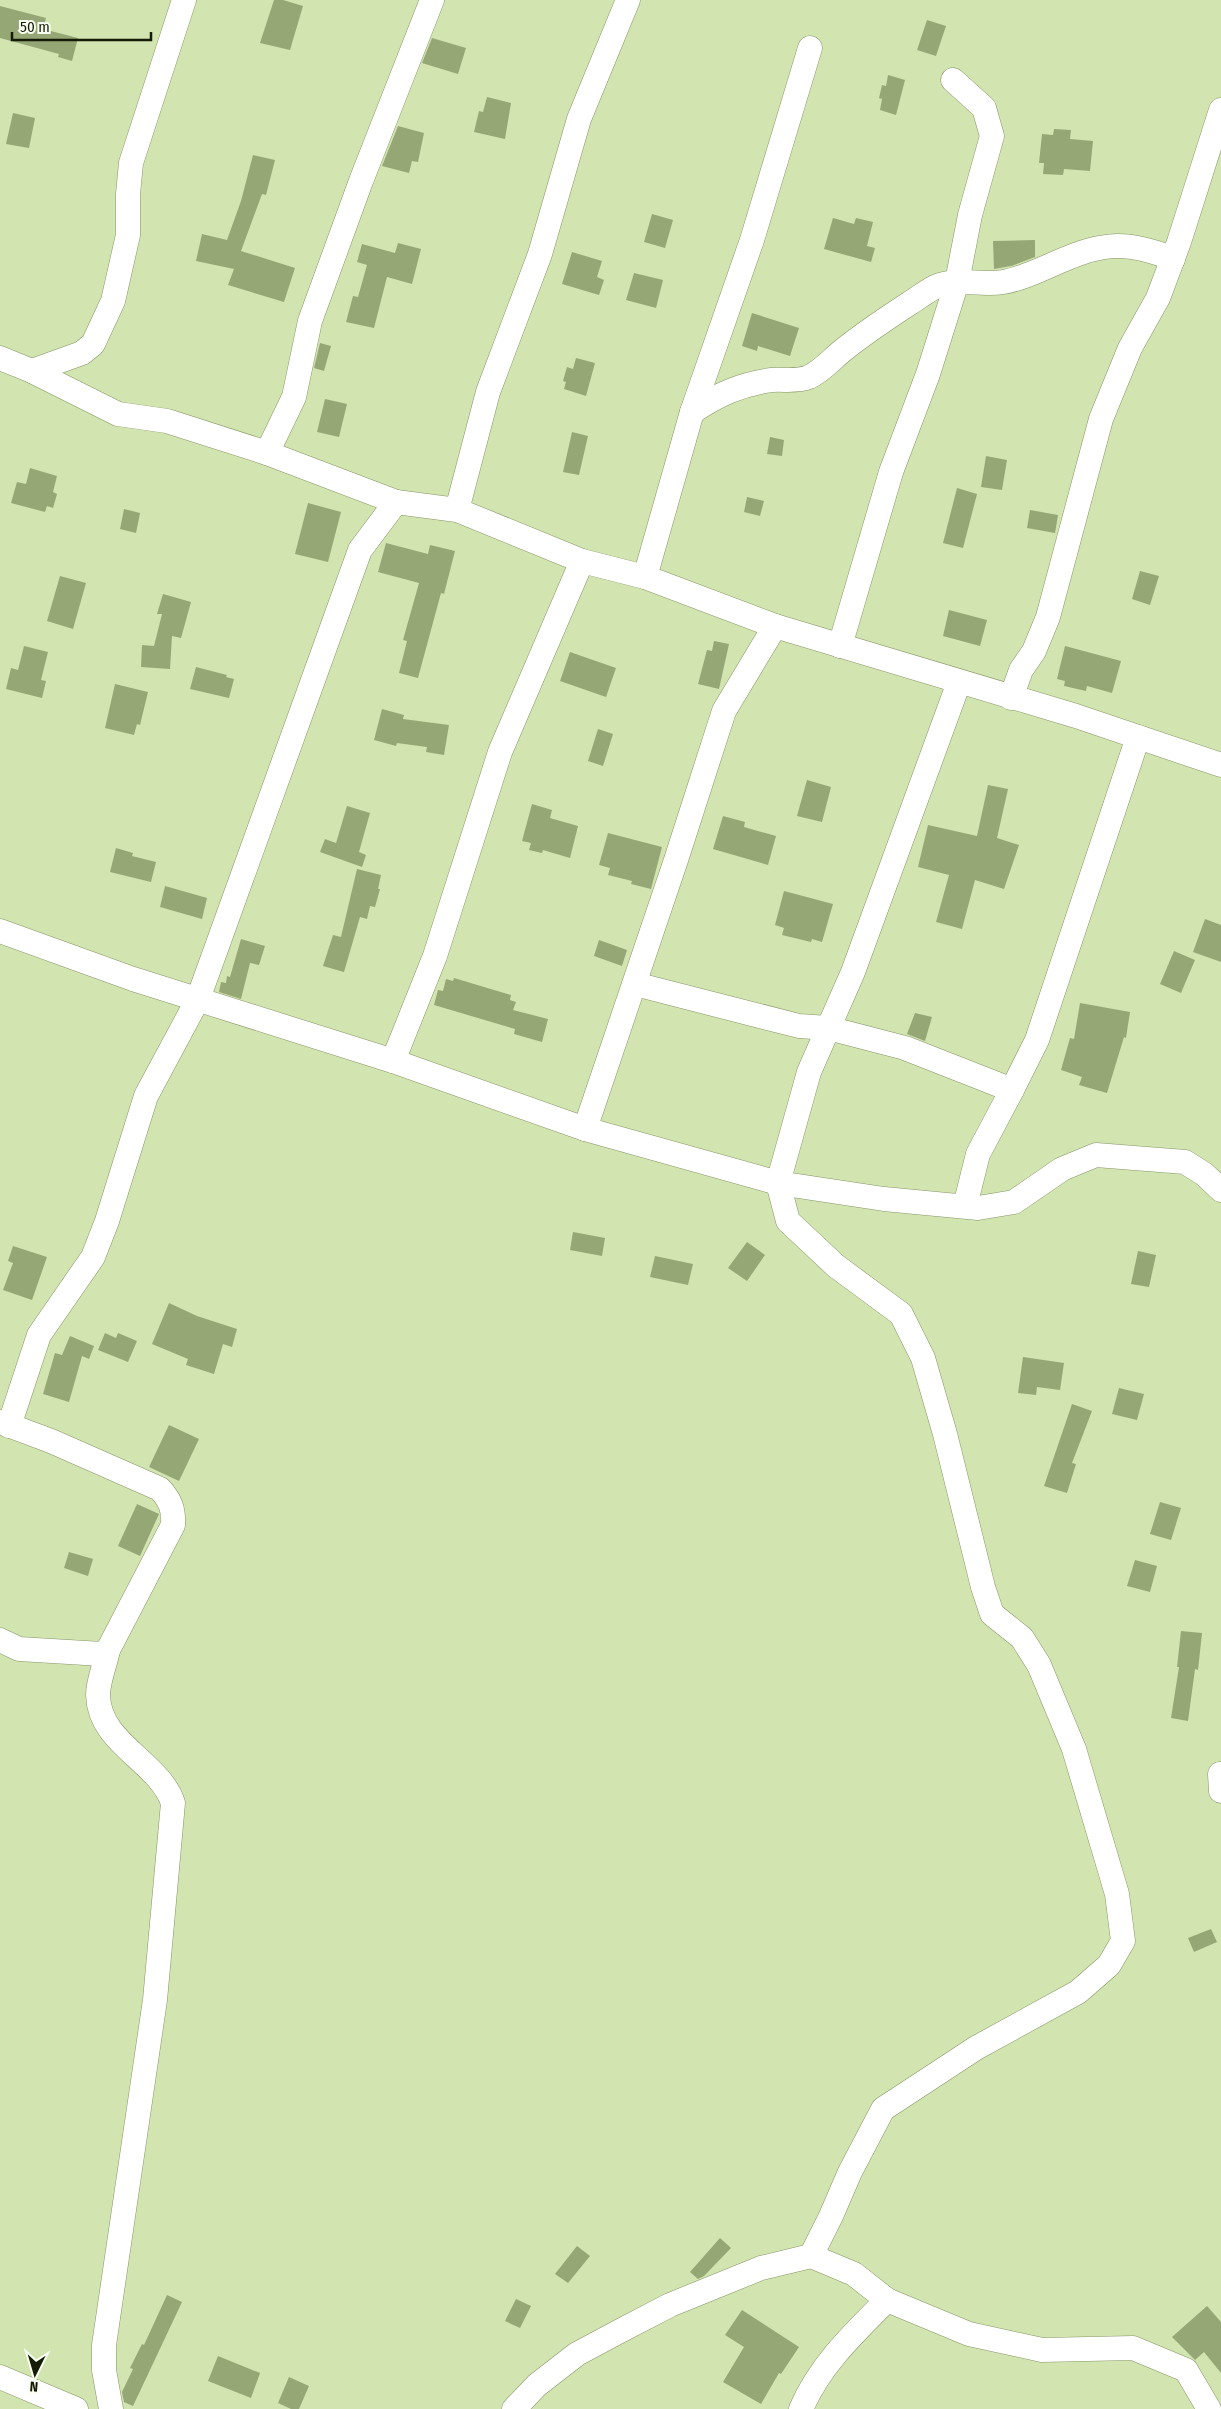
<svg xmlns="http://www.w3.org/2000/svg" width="1221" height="2409" font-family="'Fira Sans Condensed',sans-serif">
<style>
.building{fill:#96a776}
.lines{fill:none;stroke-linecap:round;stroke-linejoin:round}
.minor-casing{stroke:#869666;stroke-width:25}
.minor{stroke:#fff;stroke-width:24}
</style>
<rect width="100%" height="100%" fill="#d2e4b0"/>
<g class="building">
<polygon points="274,0 283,0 303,6 290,50 260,43"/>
<polygon points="0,6 46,18 43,29 78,38 72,61 58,57 59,54 0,38"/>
<polygon points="927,20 946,26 936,56 917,50"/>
<polygon points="432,38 466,48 458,74 422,63"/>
<polygon points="888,75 905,80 896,115 880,110 882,99 879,98 882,85 886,86"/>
<polygon points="487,97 511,103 505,139 474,132 479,111 483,112"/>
<polygon points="13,113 35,118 29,148 6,144"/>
<polygon points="398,126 424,133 418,162 412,161 409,173 382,166"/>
<polygon points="1054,129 1071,130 1070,139 1093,141 1090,171 1064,169 1063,175 1043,174 1044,163 1039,163 1042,134 1053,135"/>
<polygon points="253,155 275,160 266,195 262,194 241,251 295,268 284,302 228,285 234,269 196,261 202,234 227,240 241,201"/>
<polygon points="652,214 673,220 665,248 644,242"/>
<polygon points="833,218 854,224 856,218 873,222 867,246 875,248 871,262 824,249"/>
<polygon points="1035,240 1035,257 1011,266 994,269 993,241"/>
<polygon points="398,243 421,249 412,284 387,277 374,328 346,322 353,296 358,297 367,265 357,262 362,244 395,253"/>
<polygon points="572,252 602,261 597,277 604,280 599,295 562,284"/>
<polygon points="634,273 663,280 656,308 626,300"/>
<polygon points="752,313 799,328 790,356 758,346 757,351 742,346"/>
<polygon points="320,343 331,346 324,371 314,368"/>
<polygon points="576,358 595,363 586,396 564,389 566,382 563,381 567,367 573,369"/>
<polygon points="325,399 347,404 339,437 317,432"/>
<polygon points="572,432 588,436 579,475 563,472"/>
<polygon points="770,437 784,440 782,456 767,454"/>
<polygon points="986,456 1007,460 1002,490 981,487"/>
<polygon points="30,468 57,476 53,492 57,494 53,508 47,506 45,512 11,503 17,482 26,484"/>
<polygon points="957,488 977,494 963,548 943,543"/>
<polygon points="747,497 764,501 760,516 744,512"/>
<polygon points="308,503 341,512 328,562 295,554"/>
<polygon points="124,509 140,513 136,533 120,529"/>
<polygon points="1030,510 1058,515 1055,533 1027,528"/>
<polygon points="386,543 428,554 430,545 455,551 444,594 441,593 418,678 399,673 407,641 403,640 419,583 378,572"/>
<polygon points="1140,571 1159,576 1150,605 1132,599"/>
<polygon points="60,576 86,583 73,629 47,621"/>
<polygon points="163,594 191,602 181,638 172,636 170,669 141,667 142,645 154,646 162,614 157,614"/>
<polygon points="949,610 987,620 980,646 943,636"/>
<polygon points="714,641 729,644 719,689 698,684 707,650 712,651"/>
<polygon points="24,646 48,652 41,680 46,681 42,698 6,689 11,668 18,670"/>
<polygon points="1065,646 1121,661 1112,693 1087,686 1086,691 1064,686 1065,681 1057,679"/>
<polygon points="570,652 616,668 606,697 560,681"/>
<polygon points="196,667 227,675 226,677 234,679 229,698 190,689"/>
<polygon points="115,684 148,692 140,725 137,724 134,735 105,728"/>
<polygon points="382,709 404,715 403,719 449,725 444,755 426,752 427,747 397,743 396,746 374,740"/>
<polygon points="598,729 613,734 603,766 588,761"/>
<polygon points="807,780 831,787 822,822 797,816"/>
<polygon points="988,785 1008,789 997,838 1019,845 1004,889 975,880 962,929 936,922 949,875 918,867 928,825 977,836"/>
<polygon points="532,804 552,810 550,818 578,826 570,858 543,850 542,853 529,850 531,843 522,841"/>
<polygon points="347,806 370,813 359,852 366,855 362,867 320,852 325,839 336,843"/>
<polygon points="723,816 745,822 744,827 776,836 768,865 713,849"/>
<polygon points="608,833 662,847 651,889 631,884 632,881 608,875 610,868 599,865"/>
<polygon points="116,848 133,853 132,856 156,862 151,882 110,872"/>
<polygon points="357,869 381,875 378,889 380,889 375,907 370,906 367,919 360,917 344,972 323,966 333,935 341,937"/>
<polygon points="165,886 207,898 202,919 160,907"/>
<polygon points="784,891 833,904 822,942 812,939 811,942 782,935 784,928 775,925"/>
<polygon points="1205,919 1221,925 1221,962 1193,952"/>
<polygon points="241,939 265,946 259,965 250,963 241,999 219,992 221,982 226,983 227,976 230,977"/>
<polygon points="599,940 627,950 622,966 594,956"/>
<polygon points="1174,951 1195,960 1181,993 1160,984"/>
<polygon points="454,978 511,995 510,1000 516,1002 513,1010 548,1019 542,1042 514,1034 515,1029 434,1005 438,990 443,991 446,979 453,981"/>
<polygon points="1080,1003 1130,1012 1126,1038 1124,1037 1107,1093 1079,1085 1082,1077 1061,1070 1070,1038 1074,1039"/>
<polygon points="915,1013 932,1017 925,1041 907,1034"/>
<polygon points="573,1232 605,1238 602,1256 570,1250"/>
<polygon points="747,1242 765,1255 747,1281 728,1268"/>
<polygon points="13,1246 47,1257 32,1300 3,1290 13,1263 8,1261"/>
<polygon points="1138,1251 1156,1255 1149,1287 1131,1284"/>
<polygon points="655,1256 693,1264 688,1285 650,1277"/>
<polygon points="169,1303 197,1316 237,1329 232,1347 223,1344 214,1374 186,1365 188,1359 152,1344"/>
<polygon points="105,1333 116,1338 118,1333 137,1341 128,1362 98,1350"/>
<polygon points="70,1336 94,1346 89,1359 82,1356 69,1402 43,1394 55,1353 62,1355"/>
<polygon points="1023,1357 1064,1363 1060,1390 1037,1387 1036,1395 1018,1393"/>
<polygon points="1119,1388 1144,1394 1137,1420 1112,1414"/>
<polygon points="1072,1404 1092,1411 1072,1463 1076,1464 1067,1493 1044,1486"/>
<polygon points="169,1425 199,1439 179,1481 149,1467"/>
<polygon points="1160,1502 1181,1508 1171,1540 1150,1534"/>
<polygon points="137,1504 159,1514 140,1556 118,1546"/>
<polygon points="69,1552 93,1559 88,1576 64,1568"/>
<polygon points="1135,1560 1157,1566 1150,1592 1127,1586"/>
<polygon points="1181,1631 1202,1633 1198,1670 1195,1669 1188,1721 1171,1718 1179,1667 1177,1667"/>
<polygon points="1211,1929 1217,1942 1194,1952 1188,1938"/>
<polygon points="720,2238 731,2248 704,2276 698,2279 690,2272"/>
<polygon points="577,2246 590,2256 568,2283 555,2274"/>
<polygon points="167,2295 182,2302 133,2406 124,2402 122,2392 133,2369 130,2368 142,2344 144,2345"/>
<polygon points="516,2299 531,2306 520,2328 505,2321"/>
<polygon points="1207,2306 1221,2322 1221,2373 1204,2352 1195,2360 1172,2337"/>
<polygon points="742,2310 799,2347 781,2374 779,2373 761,2404 723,2382 744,2347 725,2335"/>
<polygon points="218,2356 260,2373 251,2398 208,2381"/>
<polygon points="289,2377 309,2386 299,2409 291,2409 278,2403"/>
</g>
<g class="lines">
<defs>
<g id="minor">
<polyline points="0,358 32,371 118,414 167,421 267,453 396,502 360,550 198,999 146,1096 107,1221 93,1257 39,1335 9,1426"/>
<polyline points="32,371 82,353 93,344 113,301 128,235 128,194 131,163 184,0"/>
<path d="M692,412C717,395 741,384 772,380C784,379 797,382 809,377C822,371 831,360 842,351C863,334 887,318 910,303C918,298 927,291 935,287C957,277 981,286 1003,282C1020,279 1033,273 1049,266C1098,244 1122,238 1173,259"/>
<polyline points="267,453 294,397 310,321 361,181 432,0"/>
<polyline points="396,502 457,510 582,561 645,577 775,626 1076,716 1221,765"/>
<polyline points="457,510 488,392 540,254 579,119 628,0"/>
<polyline points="645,577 692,412 752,240 810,48"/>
<polyline points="840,646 891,472 928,374 957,282 970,215 992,136 984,108 953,80"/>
<polyline points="1011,698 1021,670 1034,651 1048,617 1101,419 1130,348 1158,298 1179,242 1221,110"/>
<polyline points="0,931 133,979 393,1061 585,1129 778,1183 884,1199 978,1208 1014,1202 1062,1169 1096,1155 1185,1162 1204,1174 1221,1190"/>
<polyline points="635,984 799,1026 828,1028 905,1048 1012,1090 978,1154 965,1206"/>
<polyline points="393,1061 435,956 500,752 582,561"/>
<polyline points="1012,1090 1037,1040 1138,737"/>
<polyline points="585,1129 676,860 724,711 775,626"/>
<path d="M0,1422L51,1441L160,1489C170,1500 174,1509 173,1525L108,1650L102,1654L19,1649L0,1640"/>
<path d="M108,1650C105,1665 98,1681 98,1695C99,1744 159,1761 173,1803L155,2000L104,2345V2370L111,2409"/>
<polyline points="1220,1774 1221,1791"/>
<polyline points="811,2256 831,2216 850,2172 883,2109 976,2048 1078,1992 1109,1965 1123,1941 1117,1894 1074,1749 1039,1665 1022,1638 992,1614 983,1587 945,1434 923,1358 901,1314 836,1266 788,1221 778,1183 809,1072 853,972 959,682"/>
<polyline points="0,2377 76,2409"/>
<polyline points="514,2409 537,2385 577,2354 620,2331 670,2305 761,2268 811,2256 854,2274 887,2300 969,2334 1042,2350 1133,2348 1186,2370 1209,2409"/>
<path d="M801,2409C820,2365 853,2334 887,2300"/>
</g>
</defs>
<use href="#minor" class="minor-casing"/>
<use href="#minor" class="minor"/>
</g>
<g transform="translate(35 2374) rotate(185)" stroke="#f9fff0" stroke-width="4" paint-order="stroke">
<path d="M0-4L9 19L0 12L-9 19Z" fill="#151b07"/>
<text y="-8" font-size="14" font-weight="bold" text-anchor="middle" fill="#151b07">N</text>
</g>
<path d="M12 32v8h139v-8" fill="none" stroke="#151b07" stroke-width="2.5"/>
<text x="20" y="32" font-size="15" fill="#151b07" stroke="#f9fff0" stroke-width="4" paint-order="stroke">50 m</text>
</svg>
